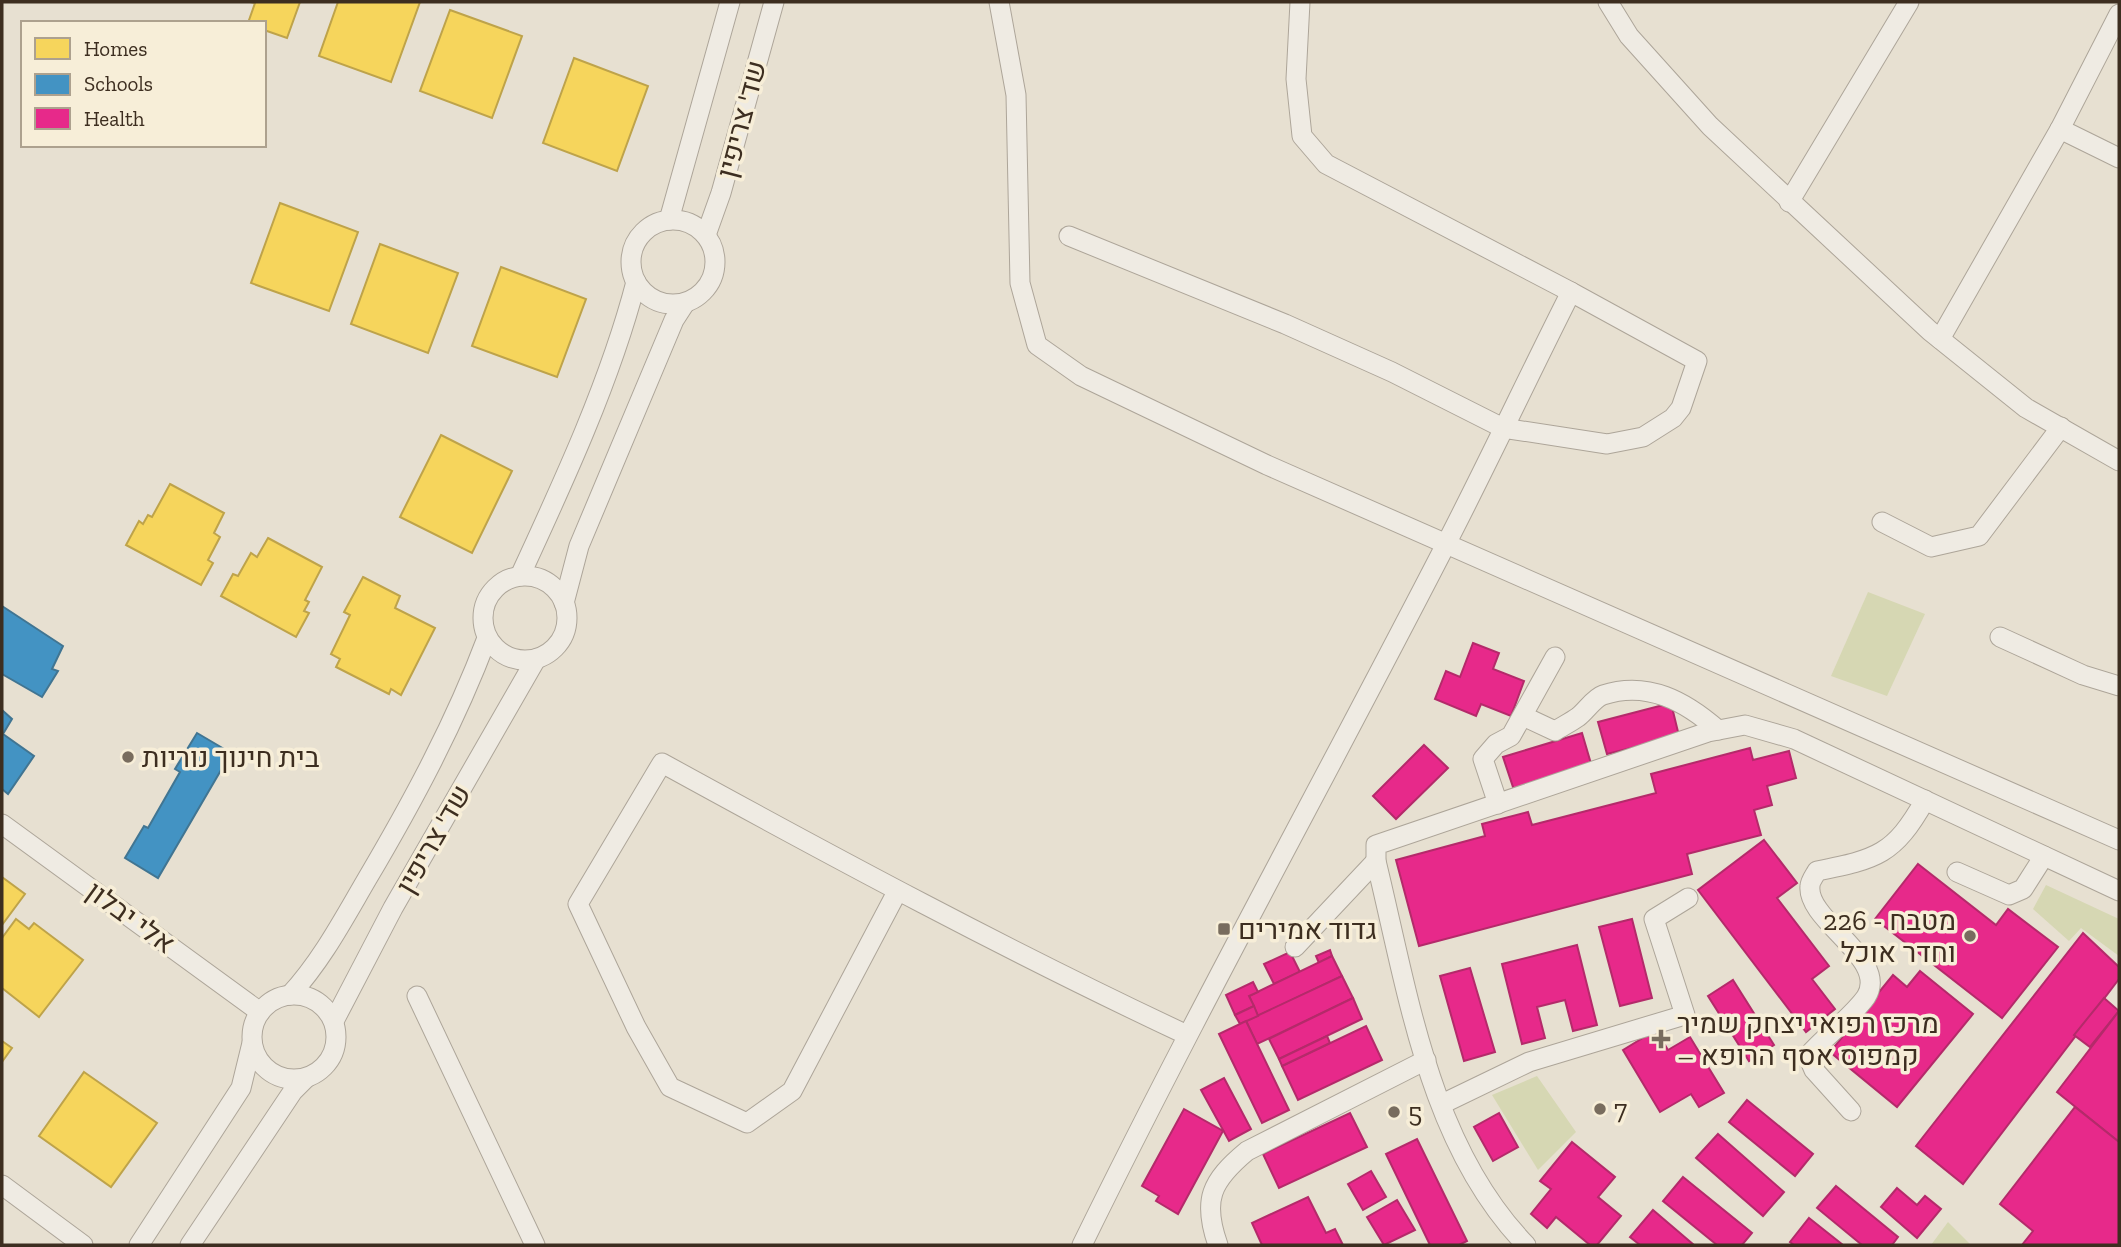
<svg xmlns="http://www.w3.org/2000/svg" width="2121" height="1247" font-family="'Zilla Slab',Heebo,serif">
<style>
.green{fill:#d6d7b3}
.homes{fill:#f6d55c;stroke:#bea34a;stroke-width:2}
.schools{fill:#4393c3;stroke:#417592;stroke-width:2}
.health{fill:#e7298a;stroke:#b42a6a;stroke-width:2}
.lines{fill:none;stroke-linecap:round;stroke-linejoin:round}
.minor-casing{stroke:#ada599;stroke-width:21}
.minor{stroke:#efebe3;stroke-width:19}
.poi-dot{fill:#786c5e;stroke:#f7eed8;stroke-width:2.5}
.labels{text-anchor:middle;stroke-width:7;stroke-linejoin:round;paint-order:stroke}
.street-label{font-size:28px;fill:#3d2e20;stroke:#f7eed8}
.poi-label{font-size:28px;fill:#3d2e20;stroke:#f7eed8;text-anchor:start}
</style>
<rect width="100%" height="100%" fill="#e7e0d1"/>
<g class="green">
<polygon points="1868,592 1925,614 1887,696 1831,676"/>
<polygon points="2046,885 2119,919 2119,956 2081,928 2069,941 2033,909"/>
<polygon points="1537,1076 1576,1132 1538,1170 1492,1095"/>
<polygon points="1948,1222 1971,1245 1931,1245"/>
</g>
<g class="homes">
<polygon points="250,2 300,2 287,38 264,30 264,23 248,23 255,3"/>
<polygon points="338,2 420,2 391,82 319,56"/>
<polygon points="450,10 522,36 492,118 420,91"/>
<polygon points="574,58 648,86 617,171 543,143"/>
<polygon points="280,203 358,232 329,311 251,283"/>
<polygon points="380,244 458,273 428,353 351,324"/>
<polygon points="501,267 586,299 557,377 472,346"/>
<polygon points="441,435 512,471 472,553 400,517"/>
<polygon points="170,484 224,513 214,533 220,537 208,560 213,563 201,585 126,545 139,521 143,524 148,515 152,517"/>
<polygon points="268,538 322,567 305,600 309,602 304,611 309,613 296,637 221,596 233,574 238,576 251,553 257,557"/>
<polygon points="363,577 400,596 395,608 435,628 401,695 391,689 389,694 336,667 340,659 331,654 350,615 344,612"/>
<polygon points="2,877 25,894 2,925"/>
<polygon points="16,919 29,929 34,923 83,960 39,1017 2,988 2,938"/>
<polygon points="2,1041 12,1048 2,1062"/>
<polygon points="84,1072 157,1123 111,1187 39,1136"/>
</g>
<g class="schools">
<polygon points="2,606 63,646 52,669 58,671 42,697 2,674"/>
<polygon points="2,710 12,719 3,734 34,756 8,794 2,789"/>
<polygon points="197,733 231,753 158,878 125,858 144,826 148,828 180,772 175,769"/>
</g>
<g class="health">
<polygon points="1473,643 1499,653 1493,669 1524,681 1511,716 1481,704 1476,716 1435,699 1446,671 1460,677"/>
<polygon points="1671,703 1679,736 1607,754 1598,722"/>
<polygon points="1582,733 1592,767 1514,790 1503,757"/>
<polygon points="1424,745 1448,768 1396,819 1373,796"/>
<polygon points="1750,748 1753,760 1789,751 1796,778 1767,786 1772,805 1754,810 1761,835 1687,854 1692,874 1419,946 1396,860 1485,836 1482,824 1528,812 1532,825 1656,793 1651,774"/>
<polygon points="1764,840 1797,883 1777,898 1829,966 1812,979 1835,1009 1806,1032 1698,890"/>
<polygon points="1918,864 1996,925 2008,909 2058,947 2002,1018 1875,919"/>
<polygon points="1632,919 1652,998 1620,1006 1599,927"/>
<polygon points="2083,933 2119,967 2119,979 1963,1184 1916,1146"/>
<polygon points="1577,945 1597,1025 1573,1031 1565,1000 1537,1007 1545,1038 1522,1044 1502,964"/>
<polygon points="1330,950 1332,956 1319,963 1316,956"/>
<polygon points="1290,952 1300,972 1274,984 1264,964"/>
<polygon points="1332,956 1342,976 1258,1016 1249,996"/>
<polygon points="1470,968 1495,1052 1464,1061 1440,976"/>
<polygon points="1920,971 1973,1014 1897,1107 1830,1052 1893,975 1907,987"/>
<polygon points="1342,976 1353,998 1257,1044 1246,1021"/>
<polygon points="1733,980 1774,1045 1749,1061 1708,996"/>
<polygon points="1253,982 1258,992 1249,996 1254,1006 1235,1015 1226,995"/>
<polygon points="1353,998 1362,1019 1279,1059 1269,1039"/>
<polygon points="2104,998 2119,1011 2090,1047 2074,1035"/>
<polygon points="1254,1006 1258,1016 1240,1024 1235,1015"/>
<polygon points="2119,1011 2119,1142 2057,1092"/>
<polygon points="1246,1021 1289,1110 1262,1123 1219,1034"/>
<polygon points="1366,1026 1382,1060 1298,1100 1282,1066"/>
<polygon points="1656,1030 1668,1050 1690,1037 1724,1093 1699,1107 1691,1094 1660,1112 1623,1050"/>
<polygon points="1327,1036 1330,1043 1282,1066 1279,1059"/>
<polygon points="1224,1078 1251,1129 1229,1141 1201,1090"/>
<polygon points="1747,1100 1813,1154 1795,1176 1729,1122"/>
<polygon points="2075,1107 2119,1142 2119,1245 2022,1245 2033,1231 2000,1204"/>
<polygon points="1184,1109 1223,1131 1178,1214 1156,1201 1159,1196 1142,1186"/>
<polygon points="1350,1113 1367,1147 1279,1188 1263,1154"/>
<polygon points="1499,1113 1518,1147 1493,1161 1474,1127"/>
<polygon points="1718,1134 1784,1192 1763,1216 1696,1158"/>
<polygon points="1417,1139 1467,1241 1459,1245 1430,1245 1386,1154"/>
<polygon points="1572,1142 1615,1177 1598,1197 1621,1216 1597,1245 1590,1245 1556,1217 1547,1228 1531,1214 1551,1189 1540,1181"/>
<polygon points="1371,1171 1386,1197 1363,1210 1348,1184"/>
<polygon points="1683,1177 1752,1233 1742,1245 1717,1245 1663,1201"/>
<polygon points="1836,1186 1898,1237 1892,1245 1862,1245 1817,1208"/>
<polygon points="1897,1188 1917,1205 1925,1196 1941,1209 1917,1238 1881,1207"/>
<polygon points="1308,1197 1326,1233 1335,1229 1343,1245 1262,1245 1252,1223"/>
<polygon points="1397,1200 1415,1230 1384,1245 1367,1217"/>
<polygon points="1653,1210 1694,1245 1640,1245 1630,1237"/>
<polygon points="1809,1218 1843,1245 1794,1245 1790,1242"/>
</g>
<g class="lines">
<defs>
<g id="minor">
<polyline points="999,2 1016,95 1020,283 1037,345 1081,376 1267,465 2119,840"/>
<polyline points="1300,2 1296,79 1302,136 1326,164 1571,292"/>
<polyline points="1608,2 1629,36 1710,126 1930,331 2026,408 2119,461"/>
<polyline points="2060,129 2119,158"/>
<polyline points="1789,202 1909,2"/>
<circle cx="673" cy="262" r="42"/>
<polyline points="669,220 730,2"/>
<polyline points="706,235 721,193 774,2"/>
<path d="M1069,236L1285,324L1392,372L1503,428L1607,444L1643,437L1673,418L1681,408L1697,361L1571,292C1528,377 1488,463 1444,548C1324,781 1197,1010 1082,1245"/>
<polyline points="1940,339 2060,129 2119,14"/>
<polyline points="1882,522 1931,547 1979,536 2061,427"/>
<circle cx="525" cy="618" r="42"/>
<path d="M520,576C563,483 610,382 636,282"/>
<polyline points="564,603 579,546 674,320 685,303"/>
<polyline points="2000,637 2083,675 2119,686"/>
<path d="M1523,716L1555,731C1563,726 1571,722 1578,717C1586,711 1594,698 1603,695C1648,680 1686,702 1718,730"/>
<polyline points="1498,804 1483,759 1496,744 1511,736 1555,657"/>
<polyline points="2,824 260,1012"/>
<polyline points="1957,872 2009,895 2023,889 2044,856"/>
<path d="M897,892L792,1091L747,1123L670,1087L636,1027L578,904L662,763C835,858 1008,951 1187,1035"/>
<polyline points="1295,947 1376,861"/>
<circle cx="294" cy="1037" r="42"/>
<path d="M290,995C322,960 343,920 367,879C413,801 455,723 487,638"/>
<polyline points="417,996 535,1245"/>
<polyline points="334,1021 393,908 536,659"/>
<polyline points="1442,1104 1529,1062 1685,1015 1654,919 1688,898"/>
<path d="M1851,1111L1814,1070L1808,1056C1825,1036 1851,1018 1866,997C1890,959 1806,921 1810,886C1810,881 1815,875 1817,871C1877,859 1894,855 1925,800"/>
<polyline points="2,1185 83,1245"/>
<polyline points="139,1245 241,1088 252,1043"/>
<polyline points="190,1245 293,1091 306,1078"/>
<path d="M1218,1245C1202,1200 1211,1181 1247,1151L1426,1060"/>
<path d="M1526,1245C1429,1145 1408,992 1376,861V845L1708,732L1745,725L1794,739L2119,891"/>
</g>
</defs>
<use href="#minor" class="minor-casing"/>
<use href="#minor" class="minor"/>
</g>
<g class="poi-dot">
<circle cx="128" cy="757" r="7"/>
<rect x="1217" y="922" width="14" height="14" rx="3.5"/>
<circle cx="1970" cy="936" r="7"/>
<path d="M1657.5 1028.5h7v7h7v7h-7v7h-7v-7h-7v-7h7z"/>
<circle cx="1600" cy="1109" r="7"/>
<circle cx="1394" cy="1112" r="7"/>
</g>
<g class="labels">
<g class="street-label">
<text transform="translate(741 119) rotate(-75)" y="10">שד' צריפין</text>
<text transform="translate(433 839) rotate(-60)" y="10">שד' צריפין</text>
<text transform="translate(131 917) rotate(36)" y="10">אלי יבלון</text>
</g>
<g class="poi-label">
<text x="142" y="767">בית חינוך נוריות</text>
<text x="1956" y="930" text-anchor="end">226 - מטבח<tspan x="1956" dy="32">וחדר אוכל</tspan></text>
<text x="1238" y="939">גדוד אמירים</text>
<text x="1677" y="1033">מרכז רפואי יצחק שמיר<tspan x="1677" dy="32">– קמפוס אסף הרופא</tspan></text>
<text x="1614" y="1119">7</text>
<text x="1408" y="1122">5</text>
</g>
</g>
<rect width="2121" height="1247" fill="none" stroke="#3d2e20" stroke-width="7"/>
<rect x="21" y="21" width="245" height="126" fill="#f7eed8" stroke="#ada18e" stroke-width="2"/>
<rect x="35" y="38" width="35" height="21" fill="#f6d55c" stroke="#ada18e" stroke-width="2"/>
<text x="84" y="56" font-size="21" fill="#3d2e20">Homes</text>
<rect x="35" y="74" width="35" height="21" fill="#4393c3" stroke="#ada18e" stroke-width="2"/>
<text x="84" y="91" font-size="21" fill="#3d2e20">Schools</text>
<rect x="35" y="108" width="35" height="21" fill="#e7298a" stroke="#ada18e" stroke-width="2"/>
<text x="84" y="126" font-size="21" fill="#3d2e20">Health</text>
</svg>
